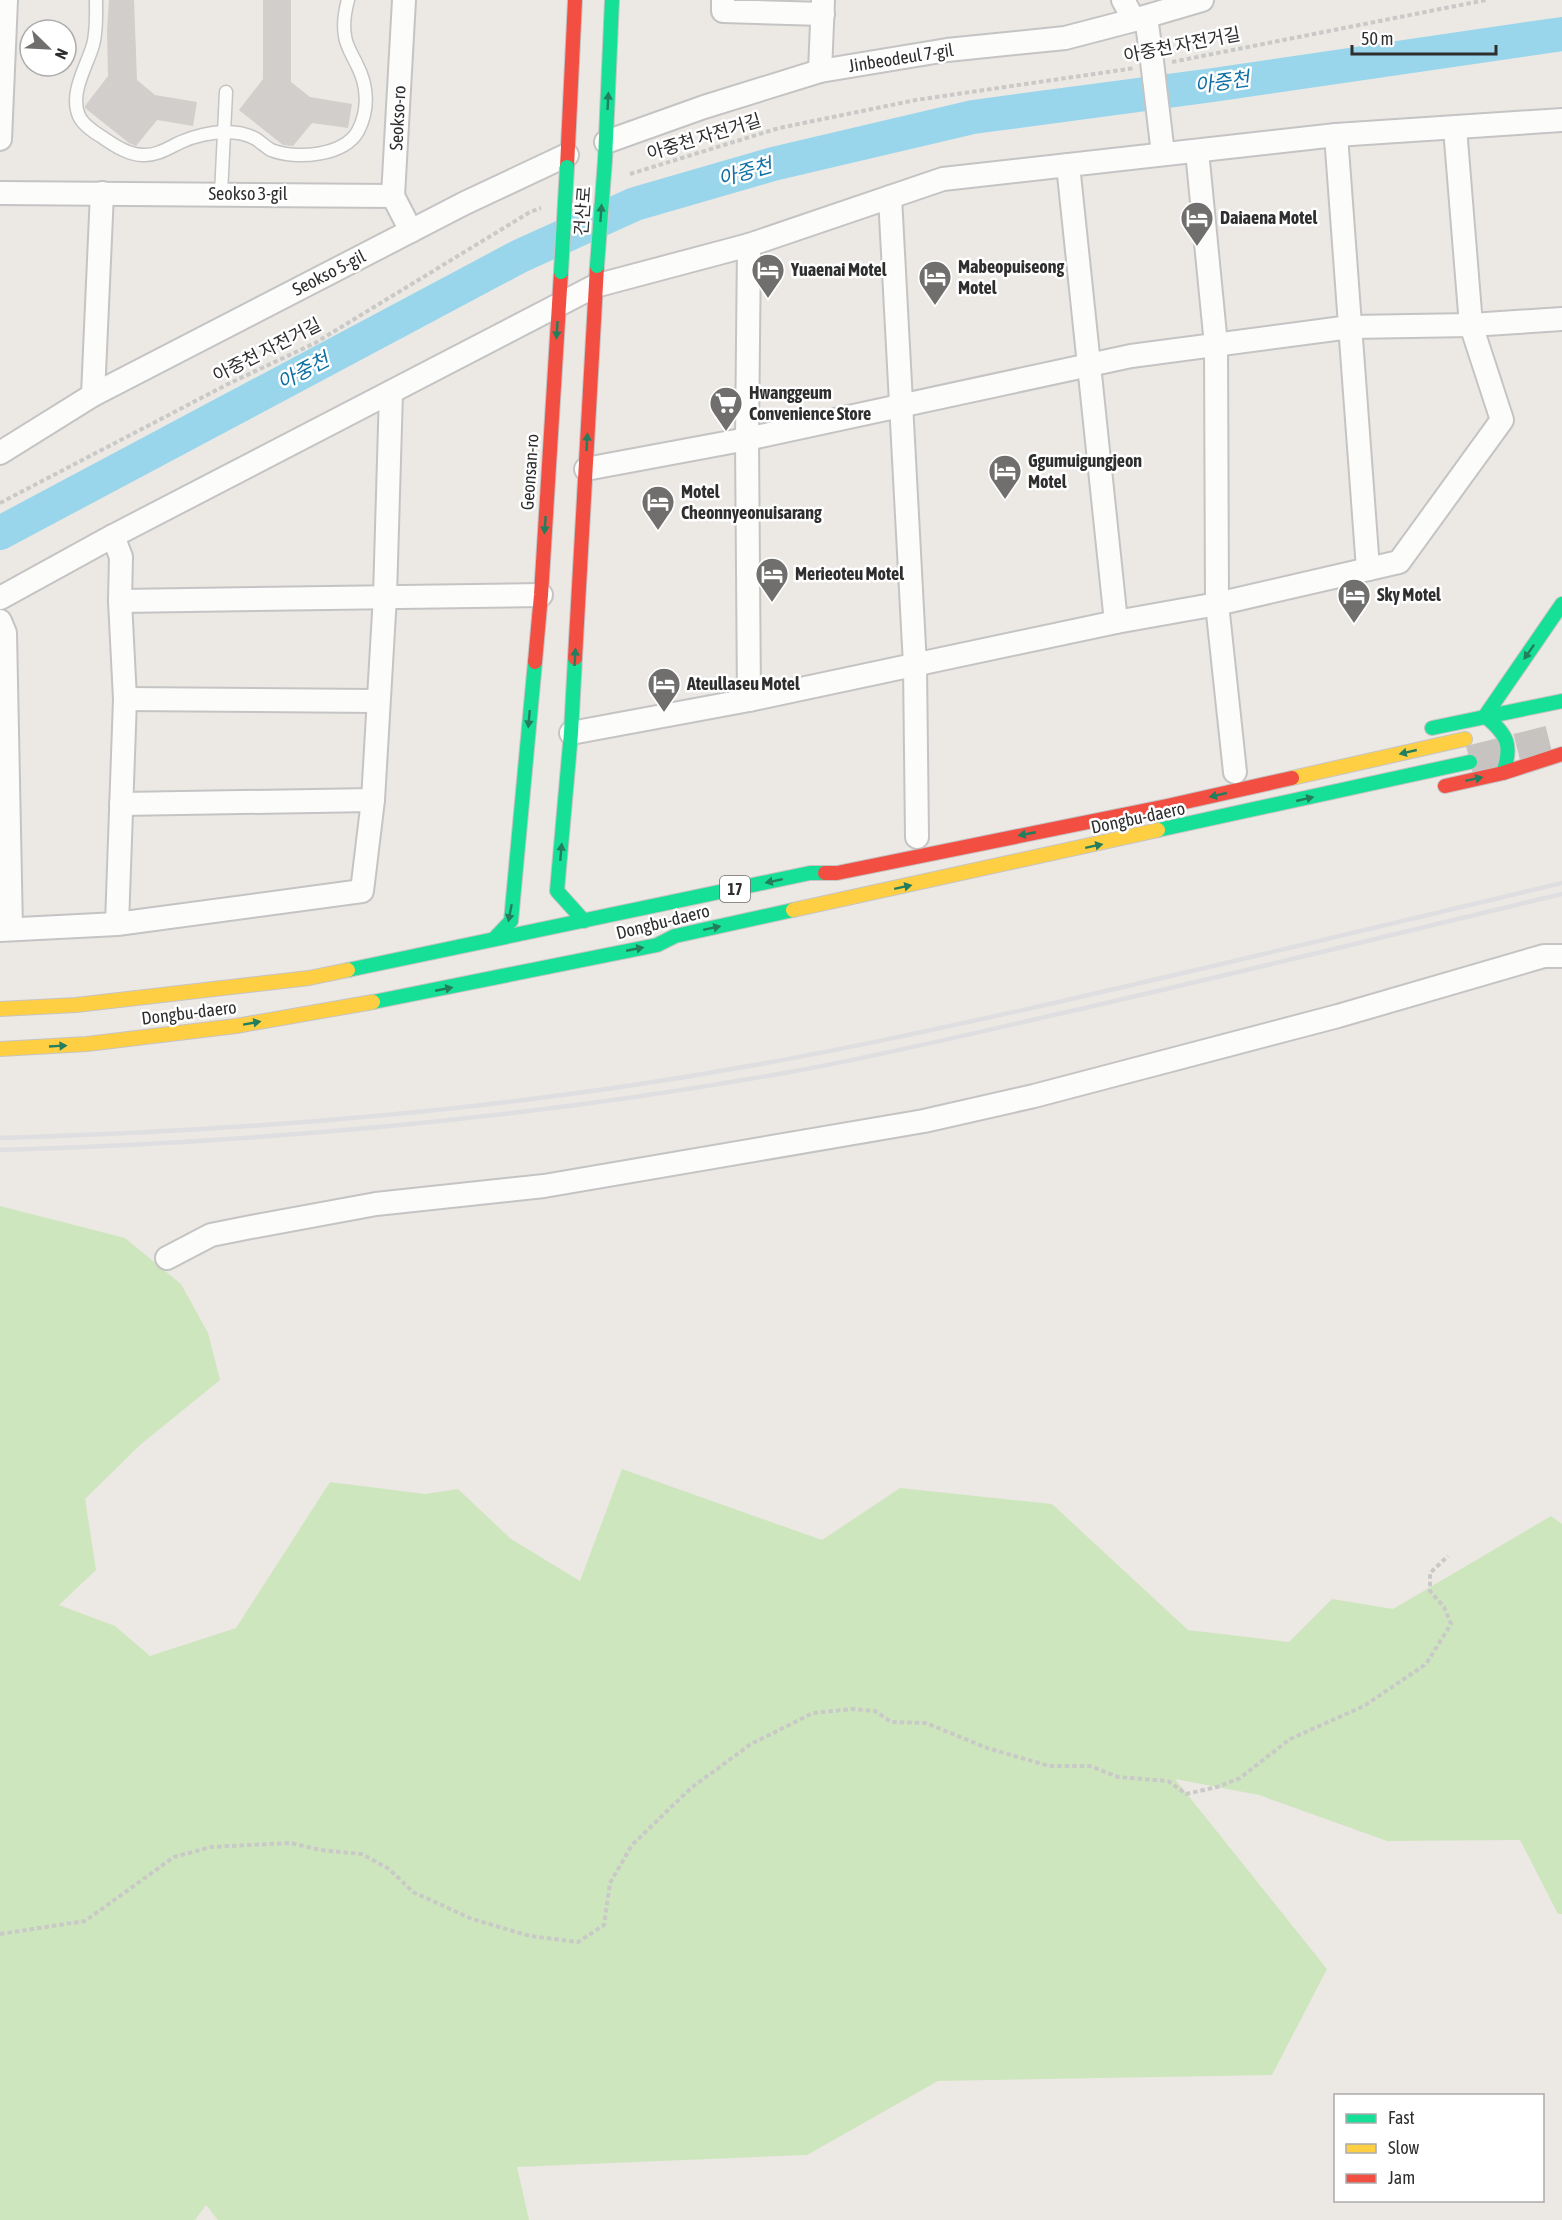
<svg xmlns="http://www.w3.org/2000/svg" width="1562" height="2220" font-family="'Asap Condensed','Noto Sans KR',sans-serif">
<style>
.green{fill:#cee6be}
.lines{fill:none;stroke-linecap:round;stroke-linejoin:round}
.river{stroke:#99d6ec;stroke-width:34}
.building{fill:#d1cecb}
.primary-tunnel{stroke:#c6c3c0;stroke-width:33;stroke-dasharray:33 16;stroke-linecap:butt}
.lane-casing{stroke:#c5c4c5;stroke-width:15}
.street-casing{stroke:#c5c4c5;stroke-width:26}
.fast-casing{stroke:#c5c4c5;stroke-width:16}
.slow-casing{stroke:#c5c4c5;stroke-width:16}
.jam-casing{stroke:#c5c4c5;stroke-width:16}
.path{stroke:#c9c9c8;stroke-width:4;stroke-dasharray:4.5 3;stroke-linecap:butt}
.lane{stroke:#fcfcfb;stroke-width:12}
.street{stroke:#fcfcfb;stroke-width:22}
.fast{stroke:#16e098;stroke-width:14}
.slow{stroke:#ffcf43;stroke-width:14}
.jam{stroke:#f24e42;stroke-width:14}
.rail{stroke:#dfdfe1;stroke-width:4.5}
.street-bridge-casing{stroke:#c5c4c5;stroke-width:26;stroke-linecap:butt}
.fast-bridge-casing{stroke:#c5c4c5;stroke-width:16;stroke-linecap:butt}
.street-bridge{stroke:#fcfcfb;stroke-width:22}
.fast-bridge{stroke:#16e098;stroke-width:14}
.oneway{fill:#237e5e}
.labels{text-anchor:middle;stroke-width:5;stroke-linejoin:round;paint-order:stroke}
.shield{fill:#fff;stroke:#6d6d6d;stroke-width:1.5}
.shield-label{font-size:16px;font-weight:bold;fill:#2e2e2e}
.street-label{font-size:18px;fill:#2e2e2e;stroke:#fff}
.poi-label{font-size:18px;font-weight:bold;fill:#2e2e2e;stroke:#fff;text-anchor:start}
.water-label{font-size:20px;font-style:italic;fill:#0d6fa3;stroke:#fff}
</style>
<rect width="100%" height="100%" fill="#ece8e4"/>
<polygon class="green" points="0,1206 125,1238 181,1284 208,1333 220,1380 140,1445 85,1499 96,1570 59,1605 115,1626 150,1656 236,1628 330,1482 425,1494 458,1489 511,1539 580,1581 622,1469 822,1540 900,1488 1052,1504 1188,1630 1289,1642 1332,1599 1393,1609 1551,1516 1562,1524 1562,1914 1558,1914 1520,1840 1387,1841 1259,1795 1175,1779 1327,1969 1272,2075 938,2081 807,2155 517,2167 529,2220 218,2220 206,2205 195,2220 0,2220"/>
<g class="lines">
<polyline class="river" points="0,533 520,256 635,204 773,164 973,117 1213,85 1562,34"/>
</g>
<g class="building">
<polygon points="109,0 134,0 137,80 155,95 197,102 193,126 157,120 136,146 129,143 85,108 85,106 108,76 107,30"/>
<polygon points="263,0 291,0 291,82 310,97 352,104 348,128 312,123 293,146 283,145 239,110 263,79"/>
</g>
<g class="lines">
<polyline class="primary-tunnel" points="1470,762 1562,739"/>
<defs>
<g id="lane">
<path d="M96,0C96,15 97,31 93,45C87,66 69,93 79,116C83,125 94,132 102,137C114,145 128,155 143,155C157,156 170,147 181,142C194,136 212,132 226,132C237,132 247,134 256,139C262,143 266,147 271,150C296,160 344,156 358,131C369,110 368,86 357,65C353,56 346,46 345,36C343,25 345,11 348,0"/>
<polyline points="221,194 226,92"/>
</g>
<g id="street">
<polyline points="404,0 393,196 411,231"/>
<polyline points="723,0 723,11 823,14"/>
<polyline points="1123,0 1134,20"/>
<polyline points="1146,17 1151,53"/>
<polyline points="820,71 823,0"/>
<polyline points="1154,78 1163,154"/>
<polyline points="1336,135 1368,569"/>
<polyline points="0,139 6,0"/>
<polyline points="606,142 704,107 820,71 947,50 1065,38 1134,20 1202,0"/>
<polyline points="1197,151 1216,345 1217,604 1235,772"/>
<polyline points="1068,165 1116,622"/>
<polyline points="0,193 393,196"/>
<polyline points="890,197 915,665 917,837"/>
<polyline points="749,245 747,439 749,700"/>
<polyline points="93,395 102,193"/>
<polyline points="0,453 93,395 465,203 567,155"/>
<polyline points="586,469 747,439 1131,356 1350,327 1471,325 1562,319"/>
<polyline points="113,536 121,557 120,601 125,699 117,924"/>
<polyline points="0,598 113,536 595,286 749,245 943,179 1336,135 1562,120"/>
<polyline points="120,601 541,595"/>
<polyline points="0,621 5,633 11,929"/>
<polyline points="125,699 377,701"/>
<polyline points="571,733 749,700 1116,622 1217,604 1399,562 1502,420 1471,325 1455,128"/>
<polyline points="121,804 373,800"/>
<polyline points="0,930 117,924 362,891 373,800 385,596 391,392"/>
<polyline points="167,1258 211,1235 251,1227 376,1204 544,1186 924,1121 1034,1096 1338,1016 1544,956 1562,956"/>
</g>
<g id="fast">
<polyline points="605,160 612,0"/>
<polyline points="575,658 571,733 557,891 584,921"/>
<polyline points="1485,716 1562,604"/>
<path d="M1485,716C1507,734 1513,745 1503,773"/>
<polyline points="1432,728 1562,701"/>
<polyline points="1158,830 1470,762"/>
<polyline points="494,939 511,921 535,662"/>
<polyline points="348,970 810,873 825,873"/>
<polyline points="373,1002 657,945 675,936 793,910"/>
</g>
<g id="slow">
<polyline points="1292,778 1465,739"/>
<polyline points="793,910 1158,830"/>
<polyline points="0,1009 76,1005 309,978 348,970"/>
<polyline points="0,1049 87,1044 236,1026 373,1002"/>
</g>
<g id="jam">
<polyline points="567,167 575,0"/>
<polyline points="575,658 597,266"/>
<polyline points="535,662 541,595 561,272"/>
<polyline points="1445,786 1503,773 1562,754"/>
<polyline points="825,873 837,873 1167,806 1292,778"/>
</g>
</defs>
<use href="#lane" class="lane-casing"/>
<use href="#street" class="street-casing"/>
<use href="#fast" class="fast-casing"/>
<use href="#slow" class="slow-casing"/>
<use href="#jam" class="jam-casing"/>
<g class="path">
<polyline points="1172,62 1486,0"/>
<polyline points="630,174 779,128 916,100 1135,68"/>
<polyline points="0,503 228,384 315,343 530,212 541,208"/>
<polyline points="0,1934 85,1921 174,1857 211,1847 291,1843 320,1850 362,1854 389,1869 413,1892 472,1919 530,1936 578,1942 604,1925 610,1883 632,1845 691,1788 751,1744 813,1713 853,1709 875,1711 891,1722 926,1723 987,1748 1049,1766 1090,1766 1118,1777 1168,1781 1186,1794 1217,1787 1240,1778 1290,1739 1364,1706 1426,1664 1451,1624 1444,1607 1430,1591 1430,1573 1448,1556"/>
</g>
<use href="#lane" class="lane"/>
<use href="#street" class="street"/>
<use href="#fast" class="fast"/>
<use href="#slow" class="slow"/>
<use href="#jam" class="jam"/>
<g class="rail">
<path d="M0,1138C247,1131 495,1111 738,1068C842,1050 946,1027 1050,1004C1221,965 1391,923 1562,883"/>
<path d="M0,1150C268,1142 537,1118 801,1070C887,1054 972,1034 1058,1014C1226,976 1394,934 1562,894"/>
</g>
<defs>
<polyline id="street-bridge" points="1151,53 1154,78"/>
<g id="fast-bridge">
<polyline points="597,266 605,160"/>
<polyline points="561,272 567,167"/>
</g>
</defs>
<use href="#street-bridge" class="street-bridge-casing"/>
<use href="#fast-bridge" class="fast-bridge-casing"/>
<use href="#street-bridge" class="street-bridge"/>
<use href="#fast-bridge" class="fast-bridge"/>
</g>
<defs><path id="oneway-solid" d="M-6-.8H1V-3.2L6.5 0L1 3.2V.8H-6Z" transform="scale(1.5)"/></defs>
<g class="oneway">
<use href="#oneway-solid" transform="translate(608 101) rotate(-87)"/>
<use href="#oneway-solid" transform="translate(601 213) rotate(-86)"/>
<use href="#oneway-solid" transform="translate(557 330) rotate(94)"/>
<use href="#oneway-solid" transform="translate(587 442) rotate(-87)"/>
<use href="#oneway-solid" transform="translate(545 525) rotate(94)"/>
<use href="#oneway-solid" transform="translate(1529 652) rotate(125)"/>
<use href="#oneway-solid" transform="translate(575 657) rotate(-87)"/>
<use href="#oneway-solid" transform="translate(529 719) rotate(95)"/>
<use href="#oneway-solid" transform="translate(1408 752) rotate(167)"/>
<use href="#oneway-solid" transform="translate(1474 779) rotate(-12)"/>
<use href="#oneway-solid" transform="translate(1218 795) rotate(167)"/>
<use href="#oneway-solid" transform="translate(1305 799) rotate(-13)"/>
<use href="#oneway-solid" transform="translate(1027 834) rotate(169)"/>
<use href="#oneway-solid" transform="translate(1094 846) rotate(-12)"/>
<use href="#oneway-solid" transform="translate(561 852) rotate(-85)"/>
<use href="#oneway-solid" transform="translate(774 881) rotate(168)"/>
<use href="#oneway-solid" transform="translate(903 887) rotate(-12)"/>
<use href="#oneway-solid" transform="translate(510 913) rotate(101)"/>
<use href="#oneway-solid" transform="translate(712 928) rotate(-12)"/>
<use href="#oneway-solid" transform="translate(635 949) rotate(-11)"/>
<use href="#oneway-solid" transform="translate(444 989) rotate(-11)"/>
<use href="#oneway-solid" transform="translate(252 1023) rotate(-10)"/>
<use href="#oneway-solid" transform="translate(58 1046) rotate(-3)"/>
</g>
<defs>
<symbol id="hotel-pin" viewBox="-11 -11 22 30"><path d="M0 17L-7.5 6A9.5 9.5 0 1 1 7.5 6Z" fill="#706f6e" stroke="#fff"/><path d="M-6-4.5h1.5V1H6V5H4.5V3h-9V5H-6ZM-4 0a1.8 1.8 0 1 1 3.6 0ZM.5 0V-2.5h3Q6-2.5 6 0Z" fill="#fff"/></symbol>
<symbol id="supermarket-pin" viewBox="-11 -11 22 30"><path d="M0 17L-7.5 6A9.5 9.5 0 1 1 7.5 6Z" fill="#706f6e" stroke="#fff"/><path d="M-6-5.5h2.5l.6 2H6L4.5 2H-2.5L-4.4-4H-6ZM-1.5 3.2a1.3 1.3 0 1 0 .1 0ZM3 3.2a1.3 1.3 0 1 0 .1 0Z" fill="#fff"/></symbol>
</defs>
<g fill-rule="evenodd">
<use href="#hotel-pin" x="1178" y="199" width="38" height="52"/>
<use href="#hotel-pin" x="749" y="251" width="38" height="52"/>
<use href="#hotel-pin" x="916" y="258" width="38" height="52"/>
<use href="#supermarket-pin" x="707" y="384" width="38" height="52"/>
<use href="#hotel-pin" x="986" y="452" width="38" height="52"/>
<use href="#hotel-pin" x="639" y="483" width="38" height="52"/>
<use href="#hotel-pin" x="753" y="555" width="38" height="52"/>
<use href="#hotel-pin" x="1335" y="576" width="38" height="52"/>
<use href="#hotel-pin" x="645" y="665" width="38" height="52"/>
</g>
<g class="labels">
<rect class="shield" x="720" y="876" width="30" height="26" rx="4.5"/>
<g class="shield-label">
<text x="735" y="895">17</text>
</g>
<g class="street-label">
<text transform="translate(1182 45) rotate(-11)" y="6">아중천 자전거길</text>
<text transform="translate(901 58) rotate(-9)" y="6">Jinbeodeul 7-gil</text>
<text transform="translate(398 118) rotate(-87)" y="6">Seokso-ro</text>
<text transform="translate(704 137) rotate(-17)" y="6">아중천 자전거길</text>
<text x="248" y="200">Seokso 3-gil</text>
<text transform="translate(583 211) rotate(-86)" y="6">건산로</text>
<text transform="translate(329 273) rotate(-27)" y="6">Seokso 5-gil</text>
<text transform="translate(267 350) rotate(-27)" y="6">아중천 자전거길</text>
<text transform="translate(530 472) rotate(-86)" y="6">Geonsan-ro</text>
<text transform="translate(1138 818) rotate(-12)" y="6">Dongbu-daero</text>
<text transform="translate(663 922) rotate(-14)" y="6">Dongbu-daero</text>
<text transform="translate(189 1013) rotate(-7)" y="6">Dongbu-daero</text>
</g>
<g class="poi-label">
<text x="1220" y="224">Daiaena Motel</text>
<text x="958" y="273">Mabeopuiseong<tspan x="958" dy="21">Motel</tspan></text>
<text x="791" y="276">Yuaenai Motel</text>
<text x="749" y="399">Hwanggeum<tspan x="749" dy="21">Convenience Store</tspan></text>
<text x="1028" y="467">Ggumuigungjeon<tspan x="1028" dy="21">Motel</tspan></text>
<text x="681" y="498">Motel<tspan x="681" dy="21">Cheonnyeonuisarang</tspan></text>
<text x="795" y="580">Merieoteu Motel</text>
<text x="1377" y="601">Sky Motel</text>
<text x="687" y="690">Ateullaseu Motel</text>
</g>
<g class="water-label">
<text transform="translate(1222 82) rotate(-8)" y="7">아중천</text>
<text transform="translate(745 172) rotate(-16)" y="7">아중천</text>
<text transform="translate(303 371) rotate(-28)" y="7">아중천</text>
</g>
</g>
<rect x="1334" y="2094" width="210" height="108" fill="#ffffff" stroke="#ababab" stroke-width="1.5"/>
<rect x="1346" y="2114" width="30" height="9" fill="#16e098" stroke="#ababab" stroke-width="1.5"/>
<text x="1388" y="2124" font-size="18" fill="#2e2e2e">Fast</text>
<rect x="1346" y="2144" width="30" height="9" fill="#ffcf43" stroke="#ababab" stroke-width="1.5"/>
<text x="1388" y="2154" font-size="18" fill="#2e2e2e">Slow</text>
<rect x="1346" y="2174" width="30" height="9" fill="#f24e42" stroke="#ababab" stroke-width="1.5"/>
<text x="1388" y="2184" font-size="18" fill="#2e2e2e">Jam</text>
<g transform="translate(48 48) rotate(114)"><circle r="28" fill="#ffffff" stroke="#ababab" stroke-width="1.5"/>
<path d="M0-4.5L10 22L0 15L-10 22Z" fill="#706f6e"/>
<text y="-9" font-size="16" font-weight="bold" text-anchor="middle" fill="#2e2e2e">N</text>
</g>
<path d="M1352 45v9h144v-9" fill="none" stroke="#2e2e2e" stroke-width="3"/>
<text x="1361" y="45" font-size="18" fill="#2e2e2e" stroke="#ffffff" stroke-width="4.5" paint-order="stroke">50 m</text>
</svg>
